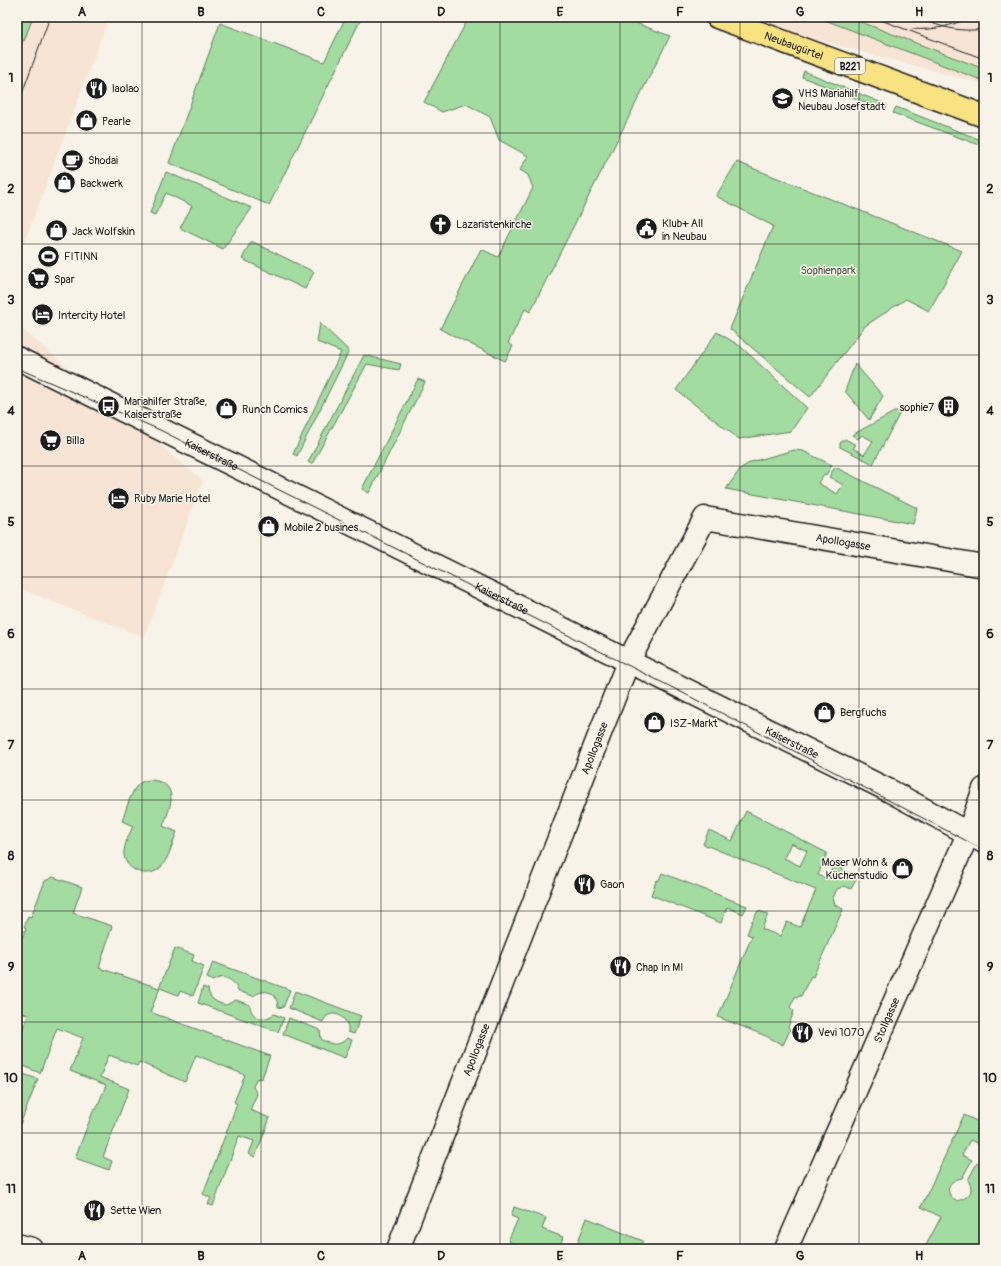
<svg xmlns="http://www.w3.org/2000/svg" width="1001" height="1266" font-family="Pangolin,sans-serif">
<style>
.built{fill:#f7e4d5}
.green{fill:#a3dca1;stroke:#607c5e;fill-rule:evenodd}
.lines{fill:none;stroke-linecap:round;stroke-linejoin:round}
.minor-casing{stroke:#1c1c1c;stroke-width:25}
.primary-casing{stroke:#1c1c1c;stroke-width:25}
.minor{stroke:#f7f3e8;stroke-width:22}
.primary{stroke:#f8e281;stroke-width:22}
.tram{stroke:#1c1c1c;stroke-width:1}
.grid{fill:none;stroke:#1c1c1c;stroke-width:1;stroke-opacity:0.55}
.labels{text-anchor:middle;stroke-width:3;stroke-linejoin:round;paint-order:stroke}
.shield{fill:#f7f3e8;stroke:#5e5c59;stroke-width:1}
.shield-label{font-size:10px;font-weight:bold;fill:#1c1c1c}
.street-label{font-size:11px;fill:#1c1c1c;stroke:#f7f3e8}
.poi-label{font-size:11px;fill:#1c1c1c;stroke:#f7f3e8;text-anchor:start}
.park-label{font-size:11px;fill:#445644;stroke:#f7f3e8}
.neatline{fill:none;stroke:#1c1c1c;stroke-width:1.5}
.grid-label{font-size:13px;text-anchor:middle;font-weight:bold;fill:#1c1c1c}
</style>
<rect width="100%" height="100%" fill="#f7f3e8"/>
<filter id="ink" filterUnits="userSpaceOnUse"><feTurbulence type="fractalNoise" baseFrequency=".025" numOctaves="2"/><feDisplacementMap in="SourceGraphic" scale="8" xChannelSelector="R" yChannelSelector="G"/><feConvolveMatrix kernelMatrix="1 2 1 2 8 2 1 2 1" color-interpolation-filters="sRGB"/></filter>
<g filter="url(#ink)">
<g class="built">
<polygon points="17,17 109,17 17,262"/>
<polygon points="730,17 984,17 984,84"/>
<polygon points="17,325 203,481 144,637 17,588"/>
</g>
<g class="green">
<polygon points="22,17 33,17 24,41 17,39"/>
<polygon points="346,17 362,17 269,205 169,163 220,23 324,62"/>
<polygon points="469,17 620,17 670,36 530,312 525,309 508,343 513,346 505,361 440,329 481,249 498,257 533,188 528,175 520,170 528,156 499,140 490,117 466,104 442,112 424,102"/>
<polygon points="817,17 848,17 984,69 984,81"/>
<polygon points="804,71 887,105 885,110 802,77"/>
<polygon points="896,107 981,140 979,145 893,113"/>
<polygon points="737,162 962,251 929,311 906,299 865,326 810,397 730,329 773,226 716,196"/>
<polygon points="166,172 252,208 223,249 180,228 192,206 166,193 155,215 150,213"/>
<polygon points="251,241 314,272 305,289 242,259"/>
<polygon points="320,323 349,351 297,456 293,454 341,352 317,342"/>
<polygon points="717,332 740,346 807,408 791,431 739,439 676,390"/>
<polygon points="364,355 401,364 399,370 367,364 312,464 308,462"/>
<polygon points="855,364 883,396 869,420 845,391"/>
<polygon points="418,379 425,382 369,493 362,489"/>
<polygon points="896,411 901,411 873,464 840,447 840,443 845,439 856,445 853,448 864,455 873,441 862,435 858,439 852,435"/>
<polygon points="794,450 803,451 832,465 826,475 824,474 818,483 837,494 843,485 829,477 835,467 917,508 913,524 726,489 741,468 751,462"/>
<path d="M152,780C181,784 170,808 163,826L177,832C172,843 169,859 160,868C148,879 126,871 124,855C123,845 130,834 133,826L122,821C126,811 131,789 140,783C143,781 147,780 152,780Z"/>
<path d="M746,811L827,853L818,875L827,879L834,864L857,878L851,889L845,886L837,889L833,898L835,905L843,909L813,977L811,976L801,996L795,997L790,1007L794,1011L788,1027L790,1030L783,1045L766,1036L718,1017L752,936L747,934L752,921L758,911L768,914L762,929L780,936L787,922L800,927L816,890L703,844L709,830L732,841ZM791,843L807,851L800,866L784,858Z"/>
<polygon points="662,873 747,906 743,914 727,907 721,923 651,895 656,881 659,880"/>
<polygon points="53,877 82,887 73,913 112,926 99,968 159,988 175,948 194,955 192,961 204,966 193,996 180,991 178,995 160,988 150,1012 270,1056 262,1078 256,1079 253,1087 257,1094 250,1110 270,1118 255,1157 249,1154 254,1141 239,1136 213,1206 208,1204 211,1198 203,1194 237,1104 234,1102 245,1075 196,1055 185,1082 139,1062 137,1066 109,1055 100,1077 129,1089 103,1157 112,1161 109,1170 75,1158 94,1109 96,1110 106,1085 70,1071 83,1038 57,1028 40,1073 19,1064 22,1056 17,1054 17,1044 28,1015 17,1010 17,951 26,928 24,927 28,916 31,917 45,881"/>
<path d="M213,962L290,990L283,1008L278,1007C277,991 265,988 253,996L238,991C234,980 224,973 213,981L207,978Z"/>
<path d="M203,987L208,989C209,999 217,1003 226,1005L236,1000L250,1005C251,1019 264,1022 274,1014L284,1018L278,1032L198,1003Z"/>
<path d="M295,991L361,1016L354,1034L348,1032C350,1021 337,1009 327,1016C325,1018 324,1020 323,1022L289,1008Z"/>
<path d="M289,1018L320,1030L321,1039C331,1045 339,1047 347,1038L352,1040L345,1058L283,1034Z"/>
<polygon points="17,1072 38,1079 17,1132"/>
<path d="M964,1115L981,1123L984,1117V1146L970,1140L962,1155L972,1160L962,1178C948,1180 943,1192 956,1201C969,1198 975,1192 968,1180L977,1163L984,1166V1249H924L941,1217L921,1207Z"/>
<polygon points="514,1207 546,1218 542,1229 563,1237 559,1249 528,1249 508,1241 518,1219 511,1216"/>
<polygon points="587,1218 643,1241 639,1249 575,1249"/>
</g>
<g class="lines">
<defs>
<g id="minor">
<path id="s1" d="M17,358L890,791L984,842"/>
<polyline points="17,1245 32,1249"/>
<path id="s2" d="M398,1249L628,662L705,518L984,566"/>
<path id="s3" d="M786,1249L968,834L984,789"/>
</g>
<g id="primary">
<path id="s4" d="M717,17L984,116"/>
</g>
</defs>
<use href="#minor" class="minor-casing"/>
<use href="#primary" class="primary-casing"/>
<use href="#minor" class="minor"/>
<use href="#primary" class="primary"/>
<g class="tram">
<polyline points="873,17 984,59"/>
<path d="M914,17C941,26 955,33 984,29"/>
<path d="M912,29C933,31 952,26 970,17"/>
<polyline points="17,107 50,17"/>
<polyline points="17,368 160,430 683,693 984,850"/>
<path d="M984,759C979,776 979,792 984,810"/>
</g>
</g>
</g>
<path class="grid" d="M142,17V1249M261,17V1249M381,17V1249M500,17V1249M620,17V1249M740,17V1249M859,17V1249M17,133H984M17,244H984M17,355H984M17,466H984M17,577H984M17,689H984M17,800H984M17,911H984M17,1022H984M17,1133H984"/>
<defs>
<symbol id="restaurant-disc" viewBox="-11 -11 22 22"><circle r="9.5" fill="#1c1c1c" stroke="#f7f3e8"/><path d="M-5-6h1v4h1v-4h1v4h1v-4h1v5L-1.5 .5V6h-2V.5L-5-1ZM5-6V6H3V1.5H1.5Q1.5-4 5-6Z" fill="#fff"/></symbol>
<symbol id="university-disc" viewBox="-11 -11 22 22"><circle r="9.5" fill="#1c1c1c" stroke="#f7f3e8"/><path d="M0-5L7-2L0 1L-7-2ZM-4 1L0 2.5L4 1V4Q0 6-4 4Z" fill="#fff"/></symbol>
<symbol id="shop-disc" viewBox="-11 -11 22 22"><circle r="9.5" fill="#1c1c1c" stroke="#f7f3e8"/><path d="M-5-2.5h2.3a2.7 3.5 0 0 1 5.4 0H5L5.5 6h-11ZM-1.5-2.5h3a1.5 2.3 0 0 0-3 0Z" fill="#fff"/></symbol>
<symbol id="cafe-disc" viewBox="-11 -11 22 22"><circle r="9.5" fill="#1c1c1c" stroke="#f7f3e8"/><path d="M-5.5-4.5H6V0H3Q3 3.5 0 3.5H-2.5Q-5.5 3.5-5.5 0ZM3-3.2v2h1.7v-2ZM-6 4.5H4V6H-6Z" fill="#fff"/></symbol>
<symbol id="church-disc" viewBox="-11 -11 22 22"><circle r="9.5" fill="#1c1c1c" stroke="#f7f3e8"/><path d="M-1.2-6h2.4v3.5h3.3v2.4h-3.3V6h-2.4V-.1h-3.3v-2.4h3.3Z" fill="#fff"/></symbol>
<symbol id="civic-disc" viewBox="-11 -11 22 22"><circle r="9.5" fill="#1c1c1c" stroke="#f7f3e8"/><path d="M-.6-6.5H3V-4.5H.6V-3L4-1V1h2V6H-6V1h2V-1L-.6-3ZM-1.2 2.5V6h2.4V2.5Z" fill="#fff"/></symbol>
<symbol id="stadium-disc" viewBox="-11 -11 22 22"><circle r="9.5" fill="#1c1c1c" stroke="#f7f3e8"/><path d="M0-5a6.5 5 0 1 0 0 10a6.5 5 0 1 0 0-10ZM-3.5-1.8h7v3.6h-7Z" fill="#fff"/></symbol>
<symbol id="supermarket-disc" viewBox="-11 -11 22 22"><circle r="9.5" fill="#1c1c1c" stroke="#f7f3e8"/><path d="M-6-5.5h2.5l.6 2H6L4.5 2H-2.5L-4.4-4H-6ZM-1.5 3.2a1.3 1.3 0 1 0 .1 0ZM3 3.2a1.3 1.3 0 1 0 .1 0Z" fill="#fff"/></symbol>
<symbol id="hotel-disc" viewBox="-11 -11 22 22"><circle r="9.5" fill="#1c1c1c" stroke="#f7f3e8"/><path d="M-6-4.5h1.5V1H6V5H4.5V3h-9V5H-6ZM-4 0a1.8 1.8 0 1 1 3.6 0ZM.5 0V-2.5h3Q6-2.5 6 0Z" fill="#fff"/></symbol>
<symbol id="bus-disc" viewBox="-11 -11 22 22"><circle r="9.5" fill="#1c1c1c" stroke="#f7f3e8"/><path d="M-5-6H5V4H4V6H2V4H-2V6H-4V4H-5ZM-3.5-4V0h7V-4ZM-3.5 1.2v1.5H-2V1.2ZM2 1.2v1.5H3.5V1.2Z" fill="#fff"/></symbol>
<symbol id="building-disc" viewBox="-11 -11 22 22"><circle r="9.5" fill="#1c1c1c" stroke="#f7f3e8"/><path d="M-4-6H4V6H1V3H-1V6H-4ZM-2.5-4.3h1.7v1.8h-1.7ZM.8-4.3h1.7v1.8H.8ZM-2.5-1h1.7V.8h-1.7ZM.8-1h1.7V.8H.8Z" fill="#fff"/></symbol>
</defs>
<g fill-rule="evenodd">
<use href="#restaurant-disc" x="84" y="76" width="25" height="25"/>
<use href="#university-disc" x="770" y="86" width="25" height="25"/>
<use href="#shop-disc" x="74" y="108" width="25" height="25"/>
<use href="#cafe-disc" x="60" y="148" width="25" height="25"/>
<use href="#shop-disc" x="52" y="170" width="25" height="25"/>
<use href="#church-disc" x="428" y="212" width="25" height="25"/>
<use href="#civic-disc" x="634" y="216" width="25" height="25"/>
<use href="#shop-disc" x="44" y="218" width="25" height="25"/>
<use href="#stadium-disc" x="36" y="244" width="25" height="25"/>
<use href="#supermarket-disc" x="26" y="266" width="25" height="25"/>
<use href="#hotel-disc" x="30" y="302" width="25" height="25"/>
<use href="#bus-disc" x="96" y="394" width="25" height="25"/>
<use href="#building-disc" x="936" y="394" width="25" height="25"/>
<use href="#shop-disc" x="214" y="396" width="25" height="25"/>
<use href="#supermarket-disc" x="38" y="428" width="25" height="25"/>
<use href="#hotel-disc" x="106" y="486" width="25" height="25"/>
<use href="#shop-disc" x="256" y="514" width="25" height="25"/>
<use href="#shop-disc" x="812" y="700" width="25" height="25"/>
<use href="#shop-disc" x="642" y="710" width="25" height="25"/>
<use href="#shop-disc" x="890" y="856" width="25" height="25"/>
<use href="#restaurant-disc" x="572" y="872" width="25" height="25"/>
<use href="#restaurant-disc" x="608" y="954" width="25" height="25"/>
<use href="#restaurant-disc" x="790" y="1020" width="25" height="25"/>
<use href="#restaurant-disc" x="82" y="1198" width="25" height="25"/>
</g>
<g class="labels">
<rect class="shield" x="835" y="58" width="30" height="16" rx="3"/>
<g class="shield-label">
<text x="850" y="70">B221</text>
</g>
<g class="street-label">
<text dy="4" stroke="none"><textPath href="#s4" startOffset="82">Neubaugürtel</textPath></text>
<text dy="4" stroke="none"><textPath href="#s1" startOffset="217">Kaiserstraße</textPath></text>
<text dy="4" stroke="none"><textPath href="#s2" startOffset="934">Apollogasse</textPath></text>
<text dy="4" stroke="none"><textPath href="#s1" startOffset="541">Kaiserstraße</textPath></text>
<text dy="4" stroke="none"><textPath href="#s1" startOffset="865">Kaiserstraße</textPath></text>
<text dy="4" stroke="none"><textPath href="#s2" startOffset="538">Apollogasse</textPath></text>
<text dy="4" stroke="none"><textPath href="#s3" startOffset="250">Stollgasse</textPath></text>
<text dy="4" stroke="none"><textPath href="#s2" startOffset="214">Apollogasse</textPath></text>
</g>
<g class="poi-label">
<text x="112" y="92">laolao</text>
<text x="798" y="97">VHS Mariahilf<tspan x="798" dy="13">Neubau Josefstadt</tspan></text>
<text x="102" y="125">Pearle</text>
<text x="88" y="164">Shodai</text>
<text x="80" y="187">Backwerk</text>
<text x="662" y="227">Klub+ All<tspan x="662" dy="13">in Neubau</tspan></text>
<text x="456" y="228">Lazaristenkirche</text>
<text x="72" y="235">Jack Wolfskin</text>
<text x="64" y="260">FITINN</text>
<text x="54" y="283">Spar</text>
<text x="58" y="319">Intercity Hotel</text>
<text x="124" y="405">Mariahilfer Straße,<tspan x="124" dy="13">Kaiserstraße</tspan></text>
<text x="934" y="411" text-anchor="end">sophie7</text>
<text x="242" y="413">Runch Comics</text>
<text x="66" y="444">Billa</text>
<text x="134" y="502">Ruby Marie Hotel</text>
<text x="284" y="531">Mobile 2 busines</text>
<text x="840" y="716">Bergfuchs</text>
<text x="670" y="727">ISZ-Markt</text>
<text x="888" y="866" text-anchor="end">Moser Wohn &amp;<tspan x="888" dy="13">Küchenstudio</tspan></text>
<text x="600" y="888">Gaon</text>
<text x="636" y="971">Chap In MI</text>
<text x="818" y="1036">Vevi 1070</text>
<text x="110" y="1214">Sette Wien</text>
</g>
<g class="park-label">
<text x="828" y="274">Sophienpark</text>
</g>
</g>
<rect width="1001" height="1266" fill="none" stroke="#f7f3e8" stroke-width="44"/>
<rect x="22" y="22" width="957" height="1222" class="neatline"/>
<g class="grid-label">
<text x="82" y="16">A</text>
<text x="201" y="16">B</text>
<text x="321" y="16">C</text>
<text x="441" y="16">D</text>
<text x="560" y="16">E</text>
<text x="680" y="16">F</text>
<text x="800" y="16">G</text>
<text x="919" y="16">H</text>
<text x="11" y="82">1</text>
<text x="990" y="82">1</text>
<text x="11" y="193">2</text>
<text x="990" y="193">2</text>
<text x="11" y="304">3</text>
<text x="990" y="304">3</text>
<text x="11" y="415">4</text>
<text x="990" y="415">4</text>
<text x="11" y="526">5</text>
<text x="990" y="526">5</text>
<text x="11" y="638">6</text>
<text x="990" y="638">6</text>
<text x="11" y="749">7</text>
<text x="990" y="749">7</text>
<text x="11" y="860">8</text>
<text x="990" y="860">8</text>
<text x="11" y="971">9</text>
<text x="990" y="971">9</text>
<text x="11" y="1082">10</text>
<text x="990" y="1082">10</text>
<text x="11" y="1193">11</text>
<text x="990" y="1193">11</text>
<text x="82" y="1260">A</text>
<text x="201" y="1260">B</text>
<text x="321" y="1260">C</text>
<text x="441" y="1260">D</text>
<text x="560" y="1260">E</text>
<text x="680" y="1260">F</text>
<text x="800" y="1260">G</text>
<text x="919" y="1260">H</text>
</g>
</svg>
